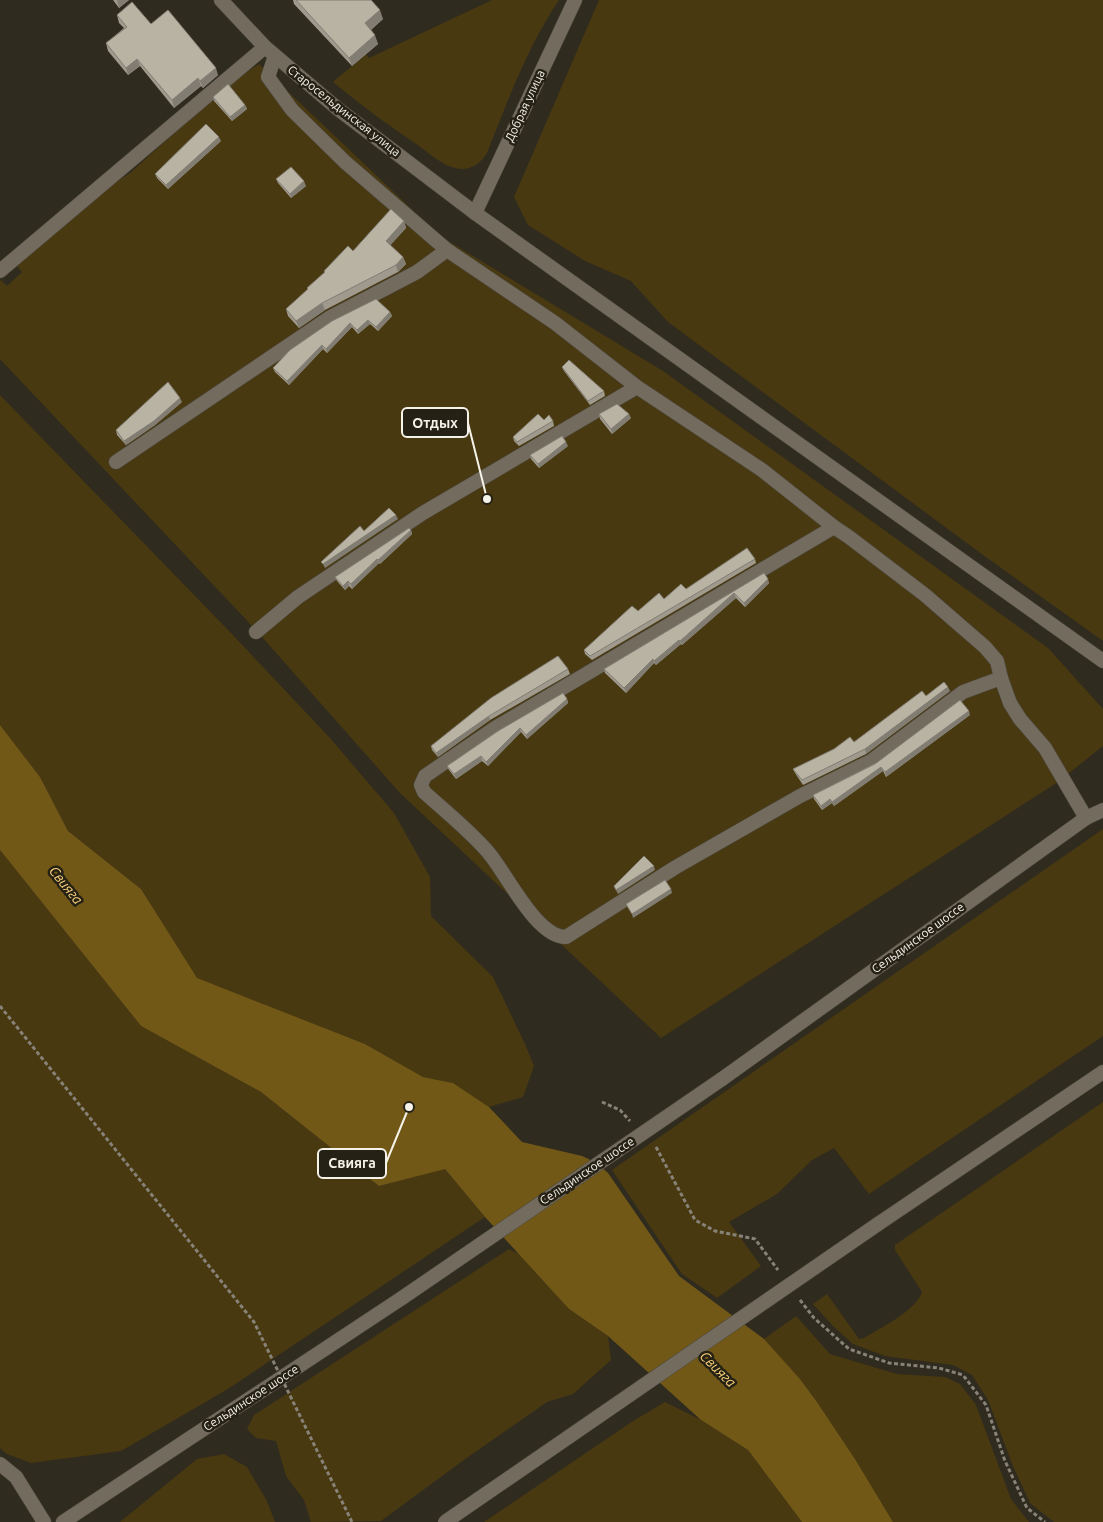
<svg xmlns="http://www.w3.org/2000/svg" width="1103" height="1522" font-family="Ubuntu,sans-serif">
<style>
.green{fill:#493911}
.water{fill:#725817}
.lines{fill:none;stroke-linecap:round;stroke-linejoin:round}
.service-casing{stroke:#4d493e;stroke-width:15}
.minor-casing{stroke:#4d493e;stroke-width:15}
.tertiary-casing{stroke:#4d493e;stroke-width:15}
.secondary-casing{stroke:#4d493e;stroke-width:15}
.path{stroke:#878378;stroke-width:3;stroke-dasharray:4 2.5;stroke-linecap:butt}
.service{stroke:#726b5e;stroke-width:14}
.minor{stroke:#726b5e;stroke-width:14}
.tertiary{stroke:#726b5e;stroke-width:14}
.secondary{stroke:#726b5e;stroke-width:14}
.secondary-bridge-casing{stroke:#4d493e;stroke-width:15;stroke-linecap:butt}
.path-bridge{stroke:#878378;stroke-width:3;stroke-dasharray:4 2.5;stroke-linecap:butt}
.secondary-bridge{stroke:#726b5e;stroke-width:14}
.wall{fill:#9f9a8d}
.shaded-wall{fill:#827d73}
.building{fill:#b9b3a4;stroke:#827d73}
.labels{text-anchor:middle;stroke-width:5;stroke-linejoin:round;paint-order:stroke}
.street-label{font-size:12px;fill:#f5f2ea;stroke:#262115}
.water-label{font-size:14px;font-style:italic;fill:#fad37a;stroke:#262115}
.leader{fill:none;stroke:#f5f2ea;stroke-width:2}
.callout-dot{fill:#f5f2ea;stroke:#262115;stroke-width:2}
.callout{fill:#262115;stroke:#f5f2ea;stroke-width:2}
.callout-label{font-size:14px;text-anchor:middle;font-weight:bold;fill:#f5f2ea}
</style>
<rect width="100%" height="100%" fill="#302b1f"/>
<g class="green">
<path d="M492,0H559C527,48 508,100 487,153C481,164 468,172 455,168C442,165 430,154 419,146C389,126 361,105 333,82C345,71 355,65 366,54L369,58Z"/>
<polygon points="599,0 1103,0 1103,641 983,555 668,322 631,281 585,261 528,225 514,197"/>
<polygon points="259,64 440,236 663,371 1048,648 1103,709 1103,746 1058,782 661,1038 400,793 254,628 0,359 0,281 1,280 7,286 22,272 17,266 109,187 130,173 199,111 237,79"/>
<polygon points="0,395 231,633 330,738 394,813 430,877 431,916 493,977 525,1044 534,1066 523,1097 489,1107 453,1083 423,1077 365,1044 196,978 141,889 68,831 40,777 0,725"/>
<polygon points="1103,829 1103,1036 869,1194 834,1148 812,1160 777,1194 729,1222 761,1266 717,1298 682,1274 612,1170"/>
<polygon points="0,850 141,1026 261,1092 379,1186 444,1168 485,1217 228,1389 121,1451 31,1463 7,1454 0,1448"/>
<path d="M1103,1102V1522H1054L1030,1503L1013,1466L988,1400L972,1375L953,1365L885,1356L853,1344L833,1326L813,1304L827,1294L859,1339L864,1338C880,1328 916,1311 922,1292L895,1250V1245Z"/>
<polygon points="509,1249 524,1257 569,1309 608,1336 611,1360 573,1394 547,1402 468,1457 381,1521 311,1522 304,1500 286,1476 276,1441 256,1438 247,1429 254,1415"/>
<polygon points="796,1316 830,1354 897,1374 945,1377 960,1384 976,1405 1011,1499 1029,1522 893,1522 855,1459 817,1402 764,1339"/>
<polygon points="665,1402 701,1420 748,1450 802,1522 484,1522 633,1421"/>
<polygon points="224,1454 247,1467 267,1501 275,1522 120,1522 197,1459"/>
</g>
<polygon class="water" points="0,725 40,777 68,831 141,889 197,978 365,1044 423,1077 453,1083 489,1107 522,1142 582,1156 597,1163 608,1173 679,1276 764,1339 799,1378 817,1402 855,1459 893,1522 802,1522 748,1450 701,1420 608,1336 569,1309 485,1217 445,1169 379,1186 261,1092 141,1026 0,850"/>
<g class="lines">
<defs>
<g id="service">
<polyline points="275,56 268,77 292,110 345,162 447,250 555,323 637,387 762,470 834,527 849,537 925,595 985,647 997,661 1001,678"/>
<polyline points="0,271 265,47"/>
<polyline points="116,462 329,318 417,272 447,250"/>
<path d="M834,527L495,728L425,776L421,785L424,792C445,811 470,831 488,852C507,874 536,937 566,937L676,867L800,796L871,761L963,692L1001,678L1010,703L1020,719L1045,748L1086,818"/>
<polyline points="256,632 298,597 423,513 637,387"/>
</g>
<g id="minor">
<polyline points="221,0 265,47 338,109 475,213 575,0"/>
<polyline points="0,1464 16,1477 44,1522"/>
</g>
<polyline id="tertiary" points="475,213 1103,661"/>
<g id="secondary">
<polyline points="722,1079 1086,818 1103,810"/>
<polyline points="878,1224 1103,1072"/>
<polyline points="63,1522 402,1298"/>
</g>
</defs>
<use href="#service" class="service-casing"/>
<use href="#minor" class="minor-casing"/>
<use href="#tertiary" class="tertiary-casing"/>
<use href="#secondary" class="secondary-casing"/>
<g class="path">
<polyline points="602,1102 620,1110 630,1121"/>
<polyline points="656,1147 695,1220 715,1231 755,1239 778,1270"/>
<polyline points="800,1300 814,1318 849,1349 889,1363 939,1368 963,1375 986,1405 1005,1461 1027,1508 1045,1522"/>
</g>
<use href="#service" class="service"/>
<use href="#minor" class="minor"/>
<use href="#tertiary" class="tertiary"/>
<use href="#secondary" class="secondary"/>
<defs>
<g id="secondary-bridge">
<polyline points="402,1298 722,1079"/>
<polyline points="445,1522 878,1224"/>
</g>
</defs>
<use href="#secondary-bridge" class="secondary-bridge-casing"/>
<polyline class="path-bridge" points="0,1006 254,1322 352,1522"/>
<use href="#secondary-bridge" class="secondary-bridge"/>
</g>
<g class="wall">
<polygon points="113,0 129,0 119,8"/>
<polygon points="293,0 371,0 383,19 371,30 378,44 352,66 294,4"/>
<polygon points="117,15 151,24 218,75 203,88 201,86 174,108 140,66 128,75 108,51 106,43 124,28 119,23"/>
<polygon points="213,97 245,105 247,109 232,121 214,101"/>
<polygon points="221,141 168,189 157,178 155,174"/>
<polygon points="276,179 306,186 291,198 278,183"/>
<polygon points="404,221 406,228 390,245 403,257 406,264 398,272 325,310 299,328 288,316 286,309 307,290 307,288 324,273 324,271 353,251"/>
<polygon points="390,312 392,316 378,331 370,324 358,334 352,327 327,353 323,349 289,385 275,372 273,368 332,321"/>
<polygon points="562,367 604,391 605,396 590,405 564,371"/>
<polygon points="182,402 155,425 126,445 117,435 116,430"/>
<polygon points="599,414 631,418 612,434 600,419"/>
<polygon points="544,420 553,421 554,426 519,446 514,441 513,437"/>
<polygon points="568,446 539,468 531,459 530,455"/>
<polygon points="411,530 412,534 380,564 379,563 352,589 349,586 345,590 337,581 335,577"/>
<polygon points="755,559 756,563 592,660 585,654 584,650 638,611"/>
<polygon points="764,573 769,583 745,607 736,598 682,645 681,644 656,665 654,663 626,693 605,673 604,669"/>
<polygon points="568,669 570,674 490,720 438,757 432,750 431,746"/>
<polygon points="950,691 866,754 803,785 795,773 793,769 854,742 926,696"/>
<polygon points="567,699 568,703 527,739 521,732 488,766 482,761 456,779 449,770 447,766"/>
<polygon points="970,715 886,777 883,771 834,806 832,803 822,810 814,799 813,795"/>
</g>
<g class="shaded-wall">
<polygon points="117,0 129,0 119,8"/>
<polygon points="380,10 383,19 368,32 365,23"/>
<polygon points="375,35 378,44 352,66 349,58"/>
<polygon points="137,59 140,66 128,75 126,68"/>
<polygon points="216,68 218,75 203,88 200,81"/>
<polygon points="198,78 201,86 174,108 172,100"/>
<polygon points="245,105 247,109 232,121 230,117"/>
<polygon points="219,137 221,141 168,189 166,185"/>
<polygon points="304,181 306,186 291,198 290,194"/>
<polygon points="404,221 406,228 388,248 386,241"/>
<polygon points="403,257 406,264 398,272 396,265"/>
<polygon points="322,303 325,310 299,328 296,321"/>
<polygon points="390,312 392,316 378,331 376,327"/>
<polygon points="368,320 370,324 358,334 357,330"/>
<polygon points="350,323 352,327 327,353 326,349"/>
<polygon points="322,345 323,349 289,385 287,381"/>
<polygon points="180,398 182,402 155,425 126,445 124,441"/>
<polygon points="629,414 631,418 612,434 611,429"/>
<polygon points="566,442 568,446 539,468 538,464"/>
<polygon points="396,515 398,519 325,568 323,564"/>
<polygon points="411,530 412,534 380,564 378,560"/>
<polygon points="377,559 379,563 352,589 351,584"/>
<polygon points="768,579 769,583 745,607 744,603"/>
<polygon points="348,581 349,586 345,590 343,586"/>
<polygon points="734,593 736,598 682,645 680,641"/>
<polygon points="679,640 681,644 656,665 654,661"/>
<polygon points="653,659 654,663 626,693 624,688"/>
<polygon points="948,687 950,691 866,754 865,749"/>
<polygon points="567,699 568,703 527,739 526,735"/>
<polygon points="969,711 970,715 886,777 885,772"/>
<polygon points="489,716 490,720 438,757 436,753"/>
<polygon points="520,728 521,732 488,766 486,762"/>
<polygon points="481,756 482,761 456,779 454,774"/>
<polygon points="881,767 883,771 834,806 832,802"/>
<polygon points="830,799 832,803 822,810 821,806"/>
<polygon points="654,866 655,870 618,894 616,890"/>
<polygon points="671,889 672,893 633,918 632,914"/>
</g>
<g class="building">
<polygon points="296,0 371,0 380,10 365,23 375,35 349,58"/>
<polygon points="132,2 151,24 168,10 216,68 200,81 198,78 172,100 137,59 126,68 106,43 127,27 117,15"/>
<polygon points="228,84 245,105 230,117 213,97"/>
<polygon points="206,124 219,137 166,185 155,174"/>
<polygon points="291,167 304,181 290,194 276,179"/>
<polygon points="391,209 404,221 386,241 403,257 396,265 322,303 296,321 286,309 308,289 307,288 325,272 324,271 348,246 353,251"/>
<polygon points="376,299 390,312 376,327 368,320 357,330 350,323 326,349 322,345 287,381 273,368 290,350 332,321"/>
<polygon points="569,360 604,391 588,401 562,367"/>
<polygon points="168,382 180,398 154,421 124,441 116,430"/>
<polygon points="617,404 629,414 611,429 599,414"/>
<polygon points="538,414 544,420 549,415 553,421 517,442 513,437"/>
<polygon points="562,436 566,442 538,464 530,455"/>
<polygon points="389,508 396,515 323,564 321,562 360,526 364,531"/>
<polygon points="409,528 411,530 378,560 377,559 351,584 348,581 343,586 335,577"/>
<polygon points="747,548 755,559 590,656 584,650 632,606 638,611 659,593 664,599 681,584 686,589"/>
<polygon points="764,573 768,579 744,603 734,593 680,641 679,640 654,661 653,659 624,688 604,669"/>
<polygon points="558,656 568,669 489,716 436,753 431,746 491,698"/>
<polygon points="944,682 948,687 865,749 802,780 793,769 834,749 850,737 854,742 922,691 926,696"/>
<polygon points="563,693 567,699 526,735 520,728 486,762 481,756 454,774 447,766 498,731"/>
<polygon points="960,700 969,711 885,772 881,767 832,802 830,799 821,806 813,795 875,764"/>
<polygon points="644,856 654,866 616,890 614,886"/>
<polygon points="665,880 671,889 632,914 626,904"/>
</g>
<g class="labels">
<g class="street-label">
<text transform="translate(525 106) rotate(-65)" y="4">Добрая улица</text>
<text transform="translate(344 111) rotate(38)" y="4">Старосельдинская улица</text>
<text transform="translate(918 938) rotate(-36)" y="4">Сельдинское шоссе</text>
<text transform="translate(587 1171) rotate(-34)" y="4">Сельдинское шоссе</text>
<text transform="translate(251 1398) rotate(-33)" y="4">Сельдинское шоссе</text>
</g>
<g class="water-label">
<text transform="translate(66 885) rotate(51)" y="5">Свияга</text>
<text transform="translate(718 1369) rotate(45)" y="5">Свияга</text>
</g>
</g>
<path class="leader" d="M487 499L468 423M409 1107L386 1163"/>
<g class="callout-dot">
<circle cx="487" cy="499" r="5"/>
<circle cx="409" cy="1107" r="5"/>
</g>
<g class="callout">
<rect x="402" y="408" width="66" height="29" rx="5"/>
<rect x="318" y="1149" width="68" height="29" rx="5"/>
</g>
<g class="callout-label">
<text x="435" y="428">Отдых</text>
<text x="352" y="1168">Свияга</text>
</g>
</svg>
